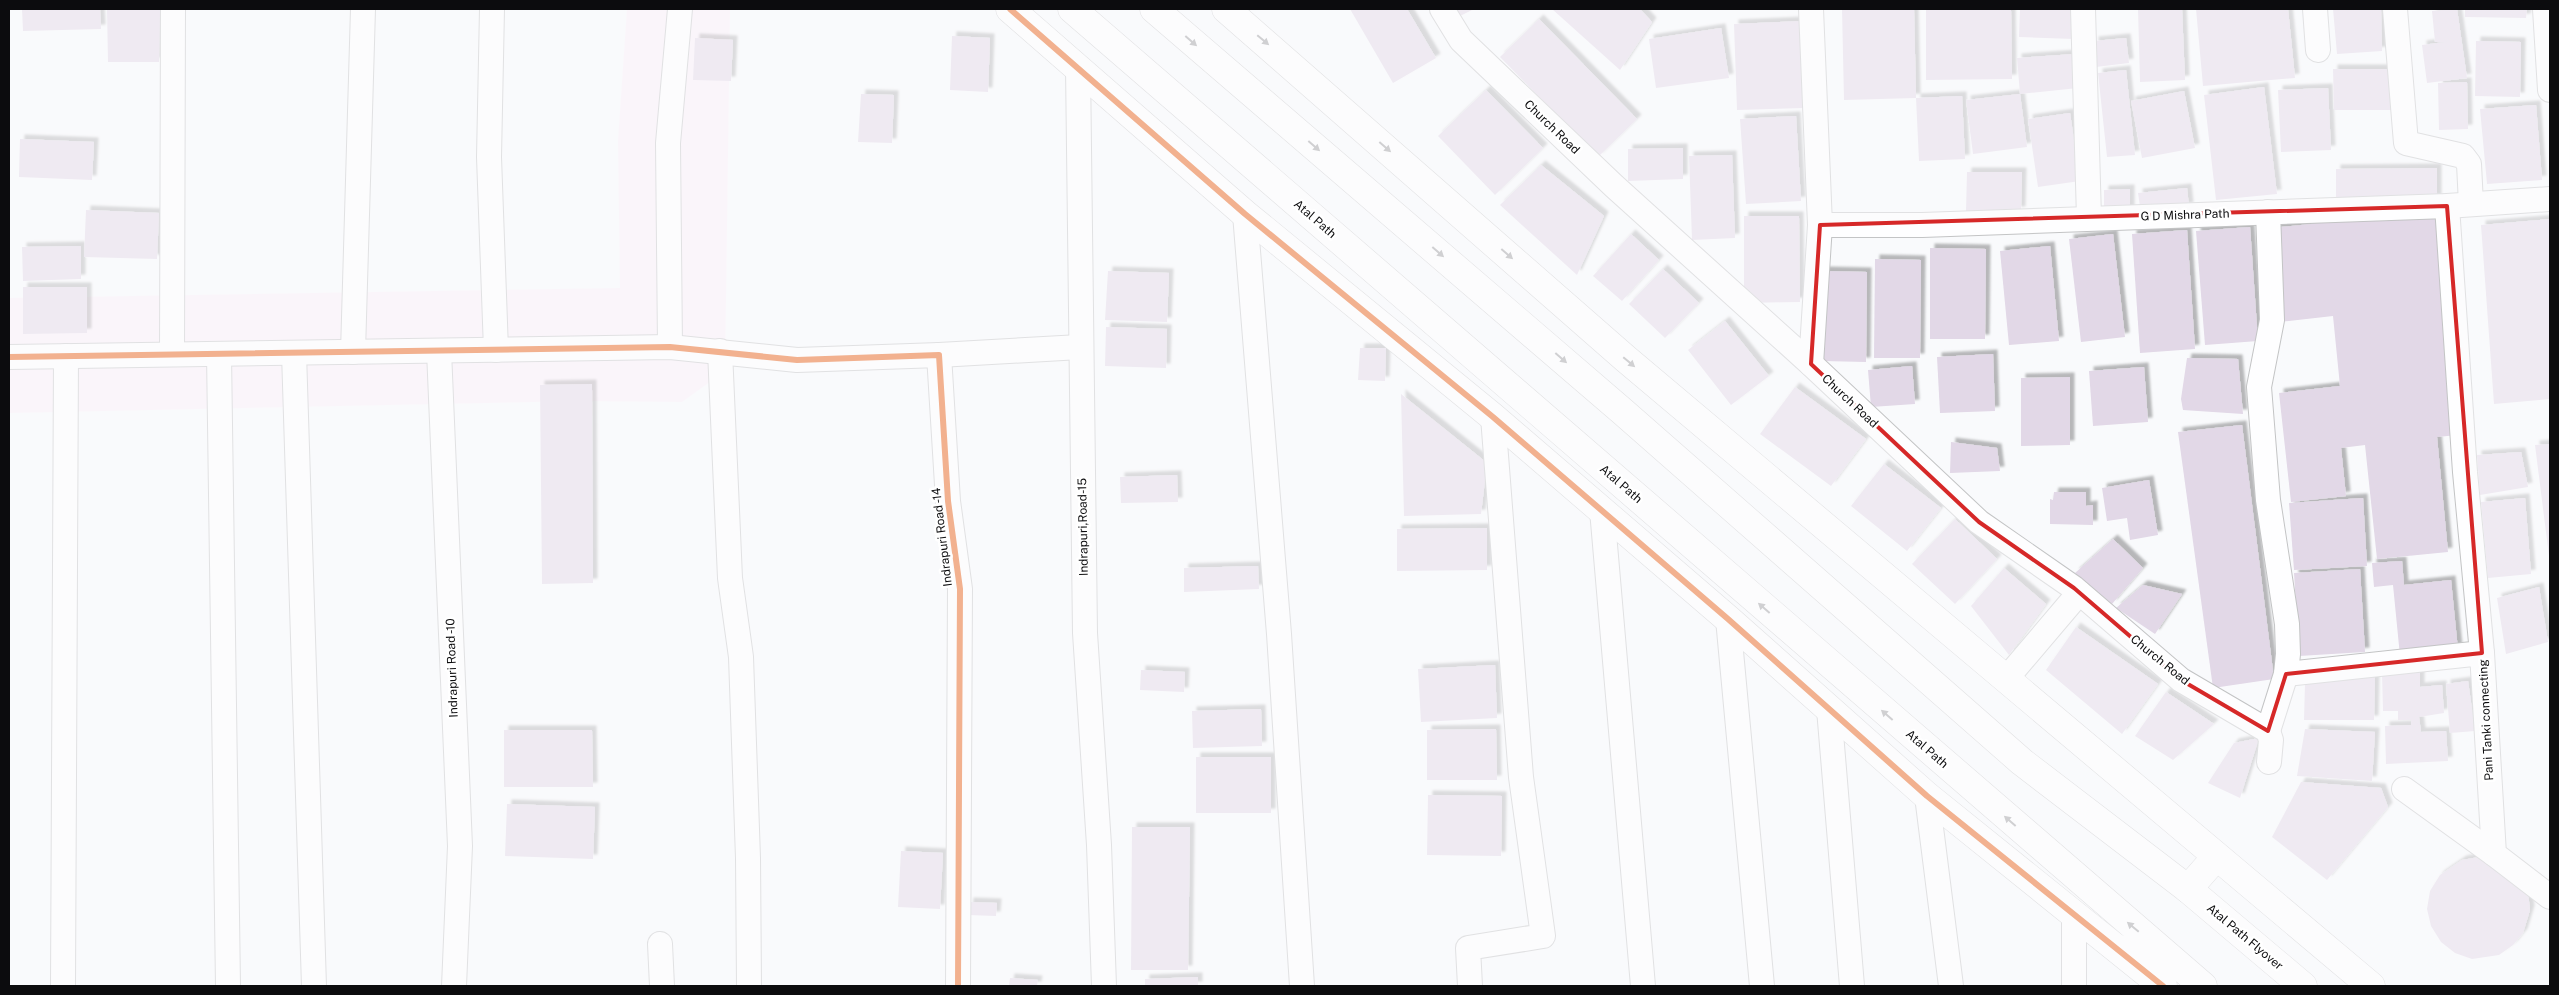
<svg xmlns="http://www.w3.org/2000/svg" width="2559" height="995" font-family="'Public Sans',sans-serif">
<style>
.commercial{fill:#fbf0f9}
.building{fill:#e2d8e7;filter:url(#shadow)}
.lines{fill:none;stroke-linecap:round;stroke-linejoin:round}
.minor-casing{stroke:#c3c4c5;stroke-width:26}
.tertiary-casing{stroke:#c3c4c5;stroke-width:29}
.primary-casing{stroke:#c3c4c5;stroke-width:29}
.minor{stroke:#fefeff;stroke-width:24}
.tertiary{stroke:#fefeff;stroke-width:28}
.primary{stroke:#fefeff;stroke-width:28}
.cycleway-casing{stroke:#fff;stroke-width:9}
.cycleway{stroke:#e8590c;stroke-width:6}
.oneway{fill:#9d9d9f}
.marked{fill:none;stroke:#d62828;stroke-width:4;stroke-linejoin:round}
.labels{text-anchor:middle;stroke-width:5;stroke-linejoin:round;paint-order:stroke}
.street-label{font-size:12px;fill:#0c0c0e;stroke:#fff}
</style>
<defs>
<filter id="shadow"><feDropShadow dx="4.5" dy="-4.5" stdDeviation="1" flood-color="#0004"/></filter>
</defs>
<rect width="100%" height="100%" fill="#f9fafc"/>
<polygon class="commercial" points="627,9 730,9 725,371 682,402 582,401 9,413 9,298 620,288 618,141"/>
<g class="building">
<polygon points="22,9 100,9 101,29 23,31"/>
<polygon points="107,9 160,9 159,62 108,62"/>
<polygon points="1350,9 1407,9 1436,58 1393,83"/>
<polygon points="1449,9 1474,9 1454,19"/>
<polygon points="1552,9 1640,9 1652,22 1620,70"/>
<polygon points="1842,9 1914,9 1916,98 1844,100"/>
<polygon points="1926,9 2011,9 2012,79 1926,80"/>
<polygon points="2020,9 2076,9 2074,39 2019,37"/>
<polygon points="2138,9 2182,9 2185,80 2140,82"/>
<polygon points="2196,9 2288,9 2295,78 2203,86"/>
<polygon points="2333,9 2381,9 2382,51 2337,54"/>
<polygon points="2457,9 2467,78 2427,83 2422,45 2445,42 2435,42 2432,11"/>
<polygon points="2465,9 2527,9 2526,18 2465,17"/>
<polygon points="1539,19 1637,119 1598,157 1500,57"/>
<polygon points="1801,21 1805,108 1737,110 1734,24"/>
<polygon points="1721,28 1729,78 1656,88 1649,39"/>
<polygon points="952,36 990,38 988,92 950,90"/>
<polygon points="695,38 733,40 731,81 693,80"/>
<polygon points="2126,38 2129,63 2096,67 2094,41"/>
<polygon points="2476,41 2521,42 2520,97 2475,96"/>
<polygon points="2075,54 2078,88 2020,94 2017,58"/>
<polygon points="2333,69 2392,69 2392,110 2334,110"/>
<polygon points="2126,70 2135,155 2107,157 2098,73"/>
<polygon points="2467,82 2468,129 2439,130 2438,83"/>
<polygon points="2264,87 2277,194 2216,200 2204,95"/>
<polygon points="2328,88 2331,150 2281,152 2278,90"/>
<polygon points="1486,90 1543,148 1495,195 1438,136"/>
<polygon points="2184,91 2195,148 2142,158 2131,101"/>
<polygon points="861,94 894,95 892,143 858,142"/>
<polygon points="2020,94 2027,147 1973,154 1966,100"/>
<polygon points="1962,96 1965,159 1919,161 1916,98"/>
<polygon points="2536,105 2542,180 2487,184 2480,109"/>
<polygon points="2070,113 2080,181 2038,187 2028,119"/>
<polygon points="1796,116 1801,201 1746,204 1740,119"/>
<polygon points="20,139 94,142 92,180 19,177"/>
<polygon points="1683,148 1683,179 1628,181 1628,149"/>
<polygon points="1732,155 1735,238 1692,240 1689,156"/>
<polygon points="1541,165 1604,216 1577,275 1500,205"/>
<polygon points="2437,168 2437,199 2336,200 2336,169"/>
<polygon points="1967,172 2022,172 2021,211 1966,211"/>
<polygon points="2187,188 2189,207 2141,213 2138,193"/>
<polygon points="2130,189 2130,214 2104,215 2104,190"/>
<polygon points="86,210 159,213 157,259 84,257"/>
<polygon points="2436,211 2458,435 2437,437 2448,552 2377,559 2365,445 2341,448 2346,496 2291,502 2279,393 2340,386 2333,316 2280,322 2271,228"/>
<polygon points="1744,216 1799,216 1800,302 1744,303"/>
<polygon points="2550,219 2550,399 2494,404 2481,225"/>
<polygon points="2250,227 2258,341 2205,345 2196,231"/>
<polygon points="2187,230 2195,349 2140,353 2132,234"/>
<polygon points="1631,234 1659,260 1622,301 1593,276"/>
<polygon points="2113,234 2125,337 2081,342 2069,239"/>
<polygon points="81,246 81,279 23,281 22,247"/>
<polygon points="2050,246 2059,341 2009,345 2000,251"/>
<polygon points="1930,248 1986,249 1985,339 1930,339"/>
<polygon points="1875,259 1921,260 1920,358 1874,358"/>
<polygon points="1663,269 1699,303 1665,338 1629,304"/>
<polygon points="1108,271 1169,273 1167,322 1105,320"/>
<polygon points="1823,271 1867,272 1866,362 1822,361"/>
<polygon points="23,287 87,287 87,333 23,334"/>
<polygon points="1725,321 1769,376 1731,405 1688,350"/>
<polygon points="1106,327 1167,329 1166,368 1105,366"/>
<polygon points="1360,348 1386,348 1385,381 1358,380"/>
<polygon points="1993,354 1995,411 1940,413 1937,357"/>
<polygon points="2187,358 2238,359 2243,414 2183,410 2181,399"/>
<polygon points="1912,366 1915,404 1871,407 1868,370"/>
<polygon points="2144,367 2148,422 2093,426 2089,371"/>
<polygon points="2070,377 2070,445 2021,446 2021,378"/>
<polygon points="592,384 593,583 542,584 540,385"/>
<polygon points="1795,387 1866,439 1831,486 1760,434"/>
<polygon points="1401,394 1487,463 1481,514 1404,516"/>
<polygon points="2242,425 2274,679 2213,688 2178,432"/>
<polygon points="1951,442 1997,448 2000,471 1950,473"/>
<polygon points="2550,444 2550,556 2549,556 2535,445"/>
<polygon points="2521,452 2528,487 2480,495 2477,455"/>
<polygon points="1884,464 1941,508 1907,551 1851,506"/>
<polygon points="1177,475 1178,502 1121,503 1120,477"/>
<polygon points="2149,480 2158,535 2130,540 2127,518 2107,521 2102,488"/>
<polygon points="2054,492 2086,492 2086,506 2093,505 2093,525 2050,524 2050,499 2053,500"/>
<polygon points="2363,498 2367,566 2294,570 2289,503"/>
<polygon points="2525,498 2531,574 2488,578 2481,502"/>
<polygon points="1955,519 1997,559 1955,604 1912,564"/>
<polygon points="1487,528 1487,570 1397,571 1397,529"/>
<polygon points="2113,539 2143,568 2112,604 2075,573"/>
<polygon points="2402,561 2404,585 2451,580 2458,650 2400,656 2393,585 2374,587 2372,563"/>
<polygon points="1258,566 1259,589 1184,592 1184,568"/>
<polygon points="2004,568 2046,604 2009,655 1971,606"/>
<polygon points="2360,569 2365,652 2299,656 2294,573"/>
<polygon points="2143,585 2182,594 2155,634 2116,608"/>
<polygon points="2539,587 2548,642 2506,654 2497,598"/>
<polygon points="2076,627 2158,684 2122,734 2046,670"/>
<polygon points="1495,665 1497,718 1421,722 1418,669"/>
<polygon points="1141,670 1185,672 1184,692 1140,690"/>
<polygon points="2420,672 2420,687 2442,685 2444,713 2419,717 2421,732 2446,731 2448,761 2386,764 2385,726 2411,725 2411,720 2398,720 2398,711 2383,711 2382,674"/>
<polygon points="2375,675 2374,720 2304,720 2305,683"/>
<polygon points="2468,681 2475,731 2450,733 2446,684"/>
<polygon points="2166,692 2214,724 2173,760 2135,736"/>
<polygon points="1261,709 1262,746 1193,748 1192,711"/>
<polygon points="1496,729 1497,780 1427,780 1427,730"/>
<polygon points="2305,729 2375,732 2372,781 2297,776"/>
<polygon points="504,730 592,730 593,787 504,787"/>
<polygon points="2259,738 2240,798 2208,783 2234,743"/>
<rect x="1196" y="757" width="75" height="56"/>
<polygon points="2301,782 2381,788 2388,807 2327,880 2272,837"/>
<polygon points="1428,795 1502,796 1501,856 1427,855"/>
<polygon points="507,804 595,807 593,859 505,856"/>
<polygon points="1132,827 1190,827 1188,970 1131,970"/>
<polygon points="901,851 943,853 940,909 898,907"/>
<polygon points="2479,857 2528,893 2530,910 2523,933 2513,945 2499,955 2472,959 2455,953 2441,942 2431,926 2427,909 2430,891 2440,875 2462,860"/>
<polygon points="969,902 997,903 996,916 968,915"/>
<polygon points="1198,977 1198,986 1145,986 1145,979"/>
<polygon points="1010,978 1038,980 1037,986 1009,986"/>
</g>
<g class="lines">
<defs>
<g id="minor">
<polyline points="492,9 489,157 496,350"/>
<polyline points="1442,9 1461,40 1614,186 1811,364 1979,522 2074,588 2181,680 2268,731 2271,740 2269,762"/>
<polyline points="1811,9 1820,225 1811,364"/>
<polyline points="2083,9 2089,218"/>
<polyline points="2315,9 2318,50"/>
<polyline points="2395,9 2406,143 2463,156 2469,164 2471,204"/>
<polyline points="2545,9 2550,90"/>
<polyline points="1078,67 1085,633 1099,845 1104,986"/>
<polyline points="2447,206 2465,472 2482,653"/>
<polyline points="2268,212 2272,320 2259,387 2268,500 2287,624 2288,654 2286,674 2268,731"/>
<polyline points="1245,214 1279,634 1302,986"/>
<polyline points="1820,225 1922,225 2447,206 2550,199"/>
<polyline points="670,347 668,143 680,9"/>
<polyline points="439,351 460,846 454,986"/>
<polyline points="720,351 730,578 741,657 748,858 749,986"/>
<polyline points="353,352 363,9"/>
<polyline points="294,353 314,986"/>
<polyline points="172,354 173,9"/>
<polyline points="219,354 228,986"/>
<polyline points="939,355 1080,347"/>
<polyline points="9,357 670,347 797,360 939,355 948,501 960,589 958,986"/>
<polyline points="1602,510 1643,986"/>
<polyline points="1728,619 1762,986"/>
<polyline points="2286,674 2482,653 2494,854 2550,897"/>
<polyline points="2006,679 2079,593"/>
<polyline points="1829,709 1852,986"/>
<polyline points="2404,789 2494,854"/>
<polyline points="1927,796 1951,986"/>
<polyline points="660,944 662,986"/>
<polyline points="63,986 66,356"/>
<polyline points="1470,986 1468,948 1543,936 1521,777 1493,417"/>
<polyline points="2074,986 2074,915"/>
</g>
<g id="tertiary">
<polyline points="1010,9 1245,214 1493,417 1728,619 1927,796 2163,986"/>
<polyline points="1226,9 1626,359 2371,986"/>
</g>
<g id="primary">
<polyline points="1072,9 2203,986"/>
<polyline points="1154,9 1622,411 2022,762 2188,889 2303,986"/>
<polyline points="2188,889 2216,857"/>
<polyline points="2118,949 2169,958"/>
</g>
</defs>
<use href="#minor" class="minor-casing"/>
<use href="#tertiary" class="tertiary-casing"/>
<use href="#primary" class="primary-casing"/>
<use href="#minor" class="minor"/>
<use href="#tertiary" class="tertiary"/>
<use href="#primary" class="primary"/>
<defs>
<g id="cycleway">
<polyline points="1010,9 1245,214 1493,417 1728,619 1927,796 2163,986"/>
<polyline points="9,357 670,347 797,360 939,355 948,501 960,589 958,986"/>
</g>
</defs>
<use href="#cycleway" class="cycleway-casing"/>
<use href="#cycleway" class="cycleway"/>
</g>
<defs><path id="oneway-solid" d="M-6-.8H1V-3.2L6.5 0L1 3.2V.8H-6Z" transform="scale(1.25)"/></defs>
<g class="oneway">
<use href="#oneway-solid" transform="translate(1263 40) rotate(40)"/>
<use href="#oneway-solid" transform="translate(1191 41) rotate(41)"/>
<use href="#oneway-solid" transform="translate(1314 146) rotate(41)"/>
<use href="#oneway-solid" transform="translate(1385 147) rotate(41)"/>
<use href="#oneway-solid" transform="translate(1438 252) rotate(41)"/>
<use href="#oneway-solid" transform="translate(1507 254) rotate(41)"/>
<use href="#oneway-solid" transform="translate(1561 358) rotate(41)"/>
<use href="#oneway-solid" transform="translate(1629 362) rotate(40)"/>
<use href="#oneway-solid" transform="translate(1764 608) rotate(-139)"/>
<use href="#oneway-solid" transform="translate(1887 715) rotate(-139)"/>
<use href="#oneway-solid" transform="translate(2010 821) rotate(-139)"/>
<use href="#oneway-solid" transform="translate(2133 927) rotate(-140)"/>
</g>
<path d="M0 0H2559V995H0ZM2447,206L2482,653L2286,674L2268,731L2181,680L2074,588L1979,522L1811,364L1820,225Z" fill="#f9fafc" fill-opacity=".55" fill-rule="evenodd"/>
<path class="marked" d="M2447,206L2482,653L2286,674L2268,731L2181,680L2074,588L1979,522L1811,364L1820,225Z"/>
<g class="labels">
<g class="street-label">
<text transform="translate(1552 127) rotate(44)" y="4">Church Road</text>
<text transform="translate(2185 215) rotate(-2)" y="4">G D Mishra Path</text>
<text transform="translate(1315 219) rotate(41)" y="4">Atal Path</text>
<text transform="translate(1850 401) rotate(43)" y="4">Church Road</text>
<text transform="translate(1621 484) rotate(41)" y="4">Atal Path</text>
<text transform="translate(1083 527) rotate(-91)" y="4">Indrapuri,Road-15</text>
<text transform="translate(942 537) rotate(-97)" y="4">Indrapuri Road -14</text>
<text transform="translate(2160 660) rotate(39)" y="4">Church Road</text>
<text transform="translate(452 668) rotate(-92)" y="4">Indrapuri Road -10</text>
<text transform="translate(2486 720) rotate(-93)" y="4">Pani Tanki connecting</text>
<text transform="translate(1927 749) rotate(41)" y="4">Atal Path</text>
<text transform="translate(2245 937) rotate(40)" y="4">Atal Path Flyover</text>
</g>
</g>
<rect width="2559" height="995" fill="none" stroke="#0c0c0e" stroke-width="20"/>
</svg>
